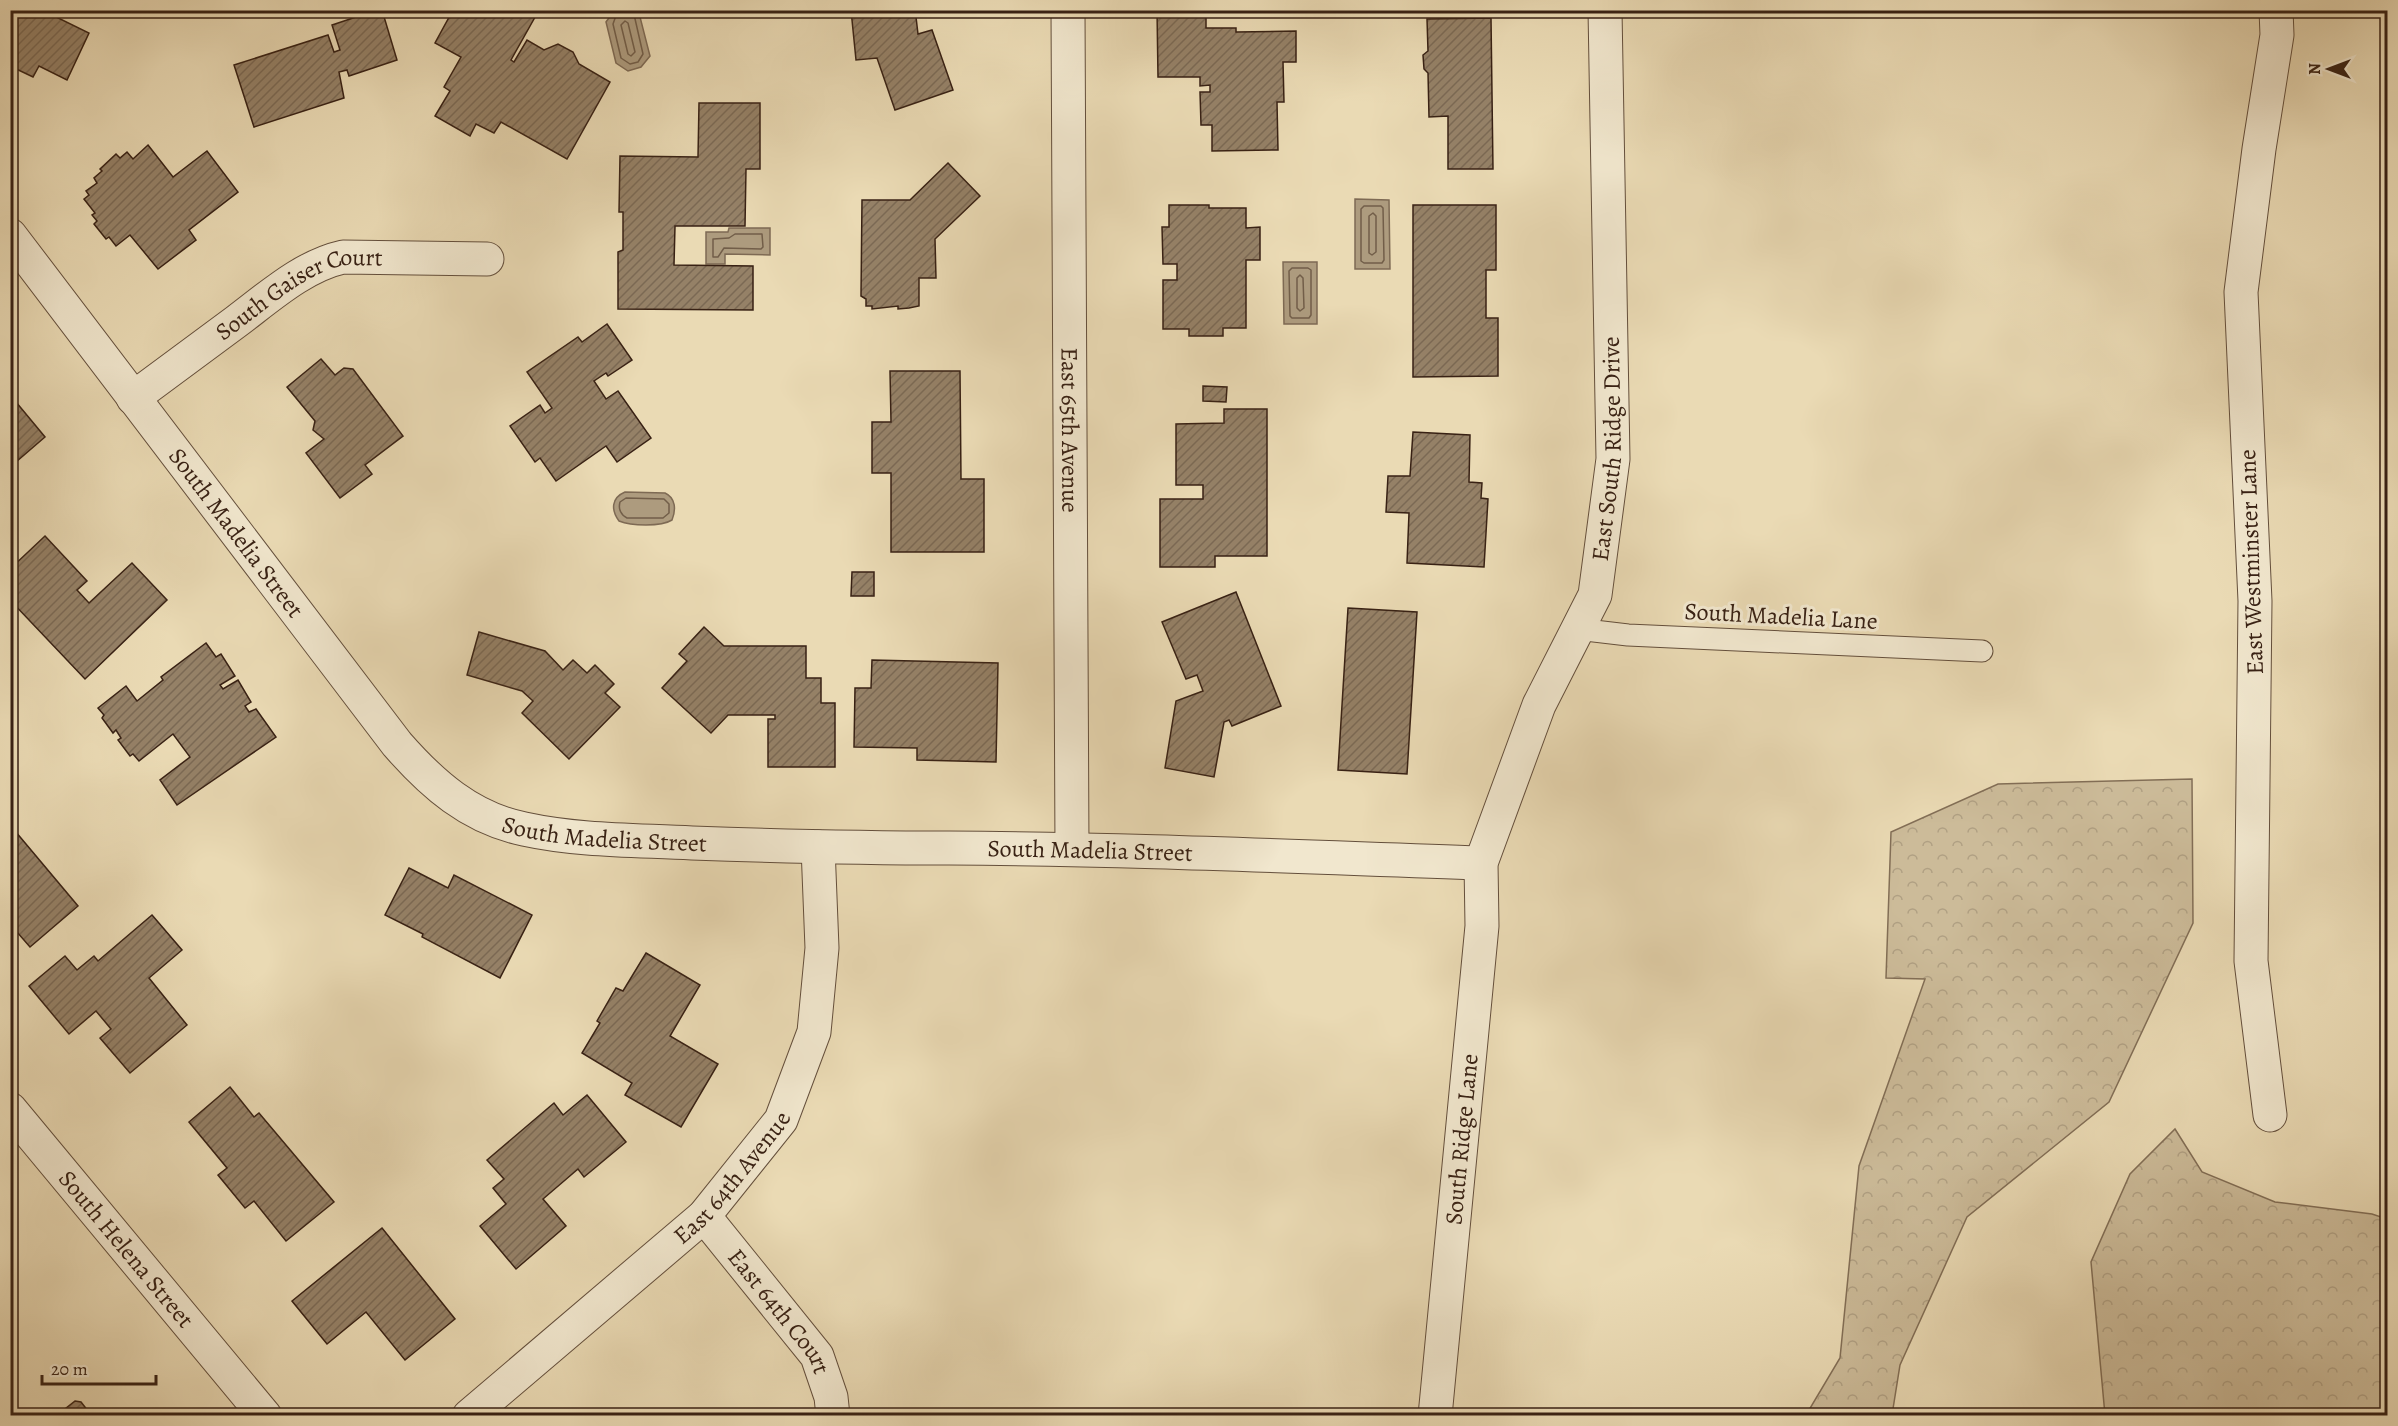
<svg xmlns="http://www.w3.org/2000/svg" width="2398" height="1426" font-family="Alegreya,serif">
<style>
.forest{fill:url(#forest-crowns);stroke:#826e56;stroke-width:1.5}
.water{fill:#ad9b7e;stroke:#7e6a54;stroke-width:1.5}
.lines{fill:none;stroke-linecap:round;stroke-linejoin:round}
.shore{stroke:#725e49;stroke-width:1.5}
.building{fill:url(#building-hatch);stroke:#382114;stroke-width:1.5}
.lane-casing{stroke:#644f3c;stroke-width:23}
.street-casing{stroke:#644f3c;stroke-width:35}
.lane{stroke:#f1e7ce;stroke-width:21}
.street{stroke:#f1e7ce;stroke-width:33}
.labels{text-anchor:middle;stroke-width:6;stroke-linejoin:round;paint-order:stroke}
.street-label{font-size:24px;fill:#382114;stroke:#f1e7ce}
</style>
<defs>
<pattern id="forest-crowns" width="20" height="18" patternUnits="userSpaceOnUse" patternTransform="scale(1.5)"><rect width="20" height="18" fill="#cb9"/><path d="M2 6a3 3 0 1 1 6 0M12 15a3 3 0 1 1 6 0" fill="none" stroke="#b0a083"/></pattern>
<pattern id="building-hatch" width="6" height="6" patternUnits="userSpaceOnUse" patternTransform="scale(1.5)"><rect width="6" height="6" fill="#958167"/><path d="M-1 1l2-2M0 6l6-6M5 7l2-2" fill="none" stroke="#7b6954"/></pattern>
</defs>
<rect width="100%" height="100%" fill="#eadab4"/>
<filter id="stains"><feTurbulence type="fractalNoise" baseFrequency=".00333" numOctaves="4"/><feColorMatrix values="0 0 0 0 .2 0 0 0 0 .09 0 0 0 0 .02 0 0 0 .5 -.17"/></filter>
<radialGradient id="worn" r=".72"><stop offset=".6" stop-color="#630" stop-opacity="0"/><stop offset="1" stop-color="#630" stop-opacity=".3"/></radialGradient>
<g class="forest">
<polygon points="2192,779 2193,923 2109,1102 1967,1217 1900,1365 1892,1415 1806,1415 1840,1358 1859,1166 1925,979 1886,978 1891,832 1998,784"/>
<polygon points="2175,1129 2202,1172 2275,1202 2372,1214 2387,1219 2387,1415 2105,1415 2091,1262 2130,1174"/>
</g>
<g class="water">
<polygon points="614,11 634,11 639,13 650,56 641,67 628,71 616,63 606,22"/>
<polygon points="1355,199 1389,200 1390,269 1355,269"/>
<polygon points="729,228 770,228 770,255 725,254 725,264 706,264 706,232 728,232"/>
<polygon points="1283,262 1317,262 1317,324 1284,324"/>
<path d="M625,492L665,493C676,498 676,510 672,520C661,527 631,526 619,521C611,510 611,498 625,492Z"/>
</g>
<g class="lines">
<g class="shore">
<polyline points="618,10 613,24 621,58 630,64 638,62 643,54 633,10"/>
<polygon points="625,21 628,23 635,52 631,56 628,54 621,25"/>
<polygon points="1364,206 1381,206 1383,208 1384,260 1382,263 1364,263 1361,261 1361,209"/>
<polygon points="1373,213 1376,216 1376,252 1372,255 1369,253 1369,216"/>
<polygon points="735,234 762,234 763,247 761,249 724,248 718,257 713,257 713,239 729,238"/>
<polygon points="1292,268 1308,268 1311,270 1311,315 1309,318 1292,318 1290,316 1289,271"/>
<polygon points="1300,275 1303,278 1304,308 1300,311 1297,308 1297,278"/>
<path d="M626,498L664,499L669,504V513L663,518H627C621,515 618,509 620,502Z"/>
</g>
</g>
<g class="building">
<polygon points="10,10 42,10 89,33 67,80 39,66 33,77 10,66"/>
<polygon points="377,10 382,10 397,60 349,76 347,70 339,72 344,98 254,127 234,65 328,35 334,52 340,50 332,25"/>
<polygon points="453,10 539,10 511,60 514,62 527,40 544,50 558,44 573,52 579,64 610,82 567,159 501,122 494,133 476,124 470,136 435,116 450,91 444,87 461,57 435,43"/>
<polygon points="851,10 956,10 956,13 916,17 918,34 932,30 953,90 895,110 877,58 856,60"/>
<polygon points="1157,10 1206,10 1206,28 1236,28 1236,32 1296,31 1296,62 1283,62 1284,102 1277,102 1278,150 1212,151 1212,125 1201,125 1200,92 1210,92 1210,85 1200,86 1200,77 1158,77"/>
<polygon points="1491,18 1493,169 1448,169 1448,116 1429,117 1428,73 1424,69 1423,55 1428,51 1427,19"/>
<polygon points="699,103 760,103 760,169 746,169 745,226 675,226 674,265 753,266 753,310 618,309 618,252 623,250 623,212 619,212 620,156 698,157"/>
<polygon points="148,145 173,177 207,151 238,192 189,230 196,240 158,269 130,235 116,246 109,237 106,239 94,224 97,221 92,215 95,213 84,199 89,195 86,191 97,183 94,178 102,171 100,169 116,154 120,158 127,152 133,159"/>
<polygon points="948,163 980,196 935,239 936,278 919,278 919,306 909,308 898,309 898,306 872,309 872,306 866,306 866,299 861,296 862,200 910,200"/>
<polygon points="1169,205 1209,205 1209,208 1246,208 1246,228 1260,227 1260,260 1246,260 1246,328 1223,328 1223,336 1189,336 1189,329 1163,329 1163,280 1177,280 1177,264 1163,264 1162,227 1169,227"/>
<polygon points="1413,205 1496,205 1496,270 1486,270 1486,318 1498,318 1498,376 1413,377"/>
<polygon points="607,324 632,360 608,376 606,373 594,381 606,399 618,391 651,438 617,462 606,446 556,481 540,458 535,462 510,426 540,405 545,413 552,408 527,372 578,337 582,342"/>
<polygon points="321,359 335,375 344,368 353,369 403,436 365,465 372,474 340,498 306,453 324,439 313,430 315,421 287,387"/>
<polygon points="890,371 960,371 961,479 984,479 984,552 891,552 891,473 872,473 872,422 891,422"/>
<polygon points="1203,386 1227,387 1226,402 1203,401"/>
<polygon points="16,402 45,437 10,467 10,407"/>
<polygon points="1224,409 1267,409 1267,556 1215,556 1215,567 1160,567 1160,499 1203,499 1203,485 1176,485 1176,424 1224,423"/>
<polygon points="1413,432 1470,435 1469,482 1482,483 1481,498 1488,499 1484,567 1407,563 1409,513 1386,512 1388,476 1410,476"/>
<polygon points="45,536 87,581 77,590 89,603 132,563 167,600 85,679 10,600 10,569"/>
<polygon points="852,572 874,572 874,596 851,596"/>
<polygon points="1236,592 1281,706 1232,726 1229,720 1224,722 1214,777 1165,768 1176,701 1203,691 1197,675 1186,679 1162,622"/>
<polygon points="1348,608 1417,612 1407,774 1338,770"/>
<polygon points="704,627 724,646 806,646 806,678 821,678 821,703 835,703 835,767 768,767 768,719 775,719 775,715 728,715 711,733 662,688 687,661 679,654"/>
<polygon points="479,632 545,651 563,670 573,660 587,673 595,665 614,684 605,693 620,707 569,759 522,713 533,701 522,691 467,675"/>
<polygon points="206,643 216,657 221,654 235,676 220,685 223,689 238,680 251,702 245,706 249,712 256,709 276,737 177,805 160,780 190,757 173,734 139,761 133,754 130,756 118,740 121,738 116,730 113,733 102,718 104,715 98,708 126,686 137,701 163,680 161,677"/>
<polygon points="872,660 998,663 996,762 917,760 917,748 854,747 855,688 871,688"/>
<polygon points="10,825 78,906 30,947 10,924"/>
<polygon points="409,868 448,888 454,875 532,915 500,978 422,937 423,934 385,915"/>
<polygon points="152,915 182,950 149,978 187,1025 130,1073 100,1038 111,1029 96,1011 69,1034 29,986 65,956 77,970 94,956 98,961"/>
<polygon points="646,953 700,985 670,1036 718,1064 681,1127 625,1095 632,1083 582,1053 600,1023 597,1021 616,988 623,991"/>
<polygon points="230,1087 254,1117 259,1113 334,1202 286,1241 254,1201 245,1208 218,1175 227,1168 189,1122"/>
<polygon points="587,1095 626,1142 584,1177 578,1169 543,1199 566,1226 516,1269 480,1226 506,1204 493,1188 504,1179 487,1160 554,1103 563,1115"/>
<polygon points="382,1228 455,1319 405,1360 366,1312 327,1344 292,1301"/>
<polygon points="75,1401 81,1402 92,1416 56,1416"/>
</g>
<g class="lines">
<defs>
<polyline id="lane" points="1577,629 1628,635 1982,651"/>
<g id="street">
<path id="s1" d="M1068,10L1072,849"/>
<path id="s2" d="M10,235L397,744C432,784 470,818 524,829C579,841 636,840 692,843C778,846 863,848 949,848C1126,849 1303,857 1481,863"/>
<path id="s3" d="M133,398C168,372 202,347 237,321C269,297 303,266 343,257L487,259"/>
<path id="s4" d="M10,1109L265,1416"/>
<polyline points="2270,1115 2251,961 2255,601 2241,292 2259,149 2277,35 2276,10"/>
<path id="s5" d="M704,1216L817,1356L831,1397L833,1416"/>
<path id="s6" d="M469,1416L704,1216L781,1120L814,1032L822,948L818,847"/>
<path id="s7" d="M1435,1416L1482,926L1481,863L1539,705L1595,595L1613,459L1605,10"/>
</g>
</defs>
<use href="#lane" class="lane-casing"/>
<use href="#street" class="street-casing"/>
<use href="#lane" class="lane"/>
<use href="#street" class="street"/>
</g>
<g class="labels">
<g class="street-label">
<text dy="8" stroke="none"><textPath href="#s3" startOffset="200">South Gaiser Court</textPath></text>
<text dy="8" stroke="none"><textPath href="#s1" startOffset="420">East 65th Avenue</textPath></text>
<text dy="8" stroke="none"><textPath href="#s7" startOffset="994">East South Ridge Drive</textPath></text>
<text dy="8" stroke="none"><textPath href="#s2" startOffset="374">South Madelia Street</textPath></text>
<text transform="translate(2251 562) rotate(-92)" y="8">East Westminster Lane</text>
<text transform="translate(1781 616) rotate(3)" y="8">South Madelia Lane</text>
<text dy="8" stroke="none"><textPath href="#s2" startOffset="876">South Madelia Street</textPath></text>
<text dy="8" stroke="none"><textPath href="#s2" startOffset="1362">South Madelia Street</textPath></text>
<text dy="8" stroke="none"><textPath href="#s7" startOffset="278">South Ridge Lane</textPath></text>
<text dy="8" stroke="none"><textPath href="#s6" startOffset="356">East 64th Avenue</textPath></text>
<text dy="8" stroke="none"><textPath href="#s4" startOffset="182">South Helena Street</textPath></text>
<text dy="8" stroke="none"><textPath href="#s5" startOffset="122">East 64th Court</textPath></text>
</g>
</g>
<rect width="2398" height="1426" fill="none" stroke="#eadab4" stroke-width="36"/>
<rect x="12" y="12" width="2374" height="1402" fill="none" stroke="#382114" stroke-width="3"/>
<rect x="18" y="18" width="2362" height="1390" fill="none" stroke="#382114" stroke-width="1.5"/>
<g transform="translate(2329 69) rotate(270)" stroke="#f1e7ce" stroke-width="4.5" paint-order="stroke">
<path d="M0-4.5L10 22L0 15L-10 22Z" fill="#382114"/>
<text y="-9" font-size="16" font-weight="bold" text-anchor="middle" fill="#382114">N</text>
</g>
<path d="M42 1375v9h114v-9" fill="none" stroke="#382114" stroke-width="3"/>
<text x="51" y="1375" font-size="18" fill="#382114" stroke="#f1e7ce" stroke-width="4.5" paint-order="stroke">20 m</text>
<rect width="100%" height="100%" filter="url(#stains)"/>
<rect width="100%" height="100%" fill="url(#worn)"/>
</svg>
